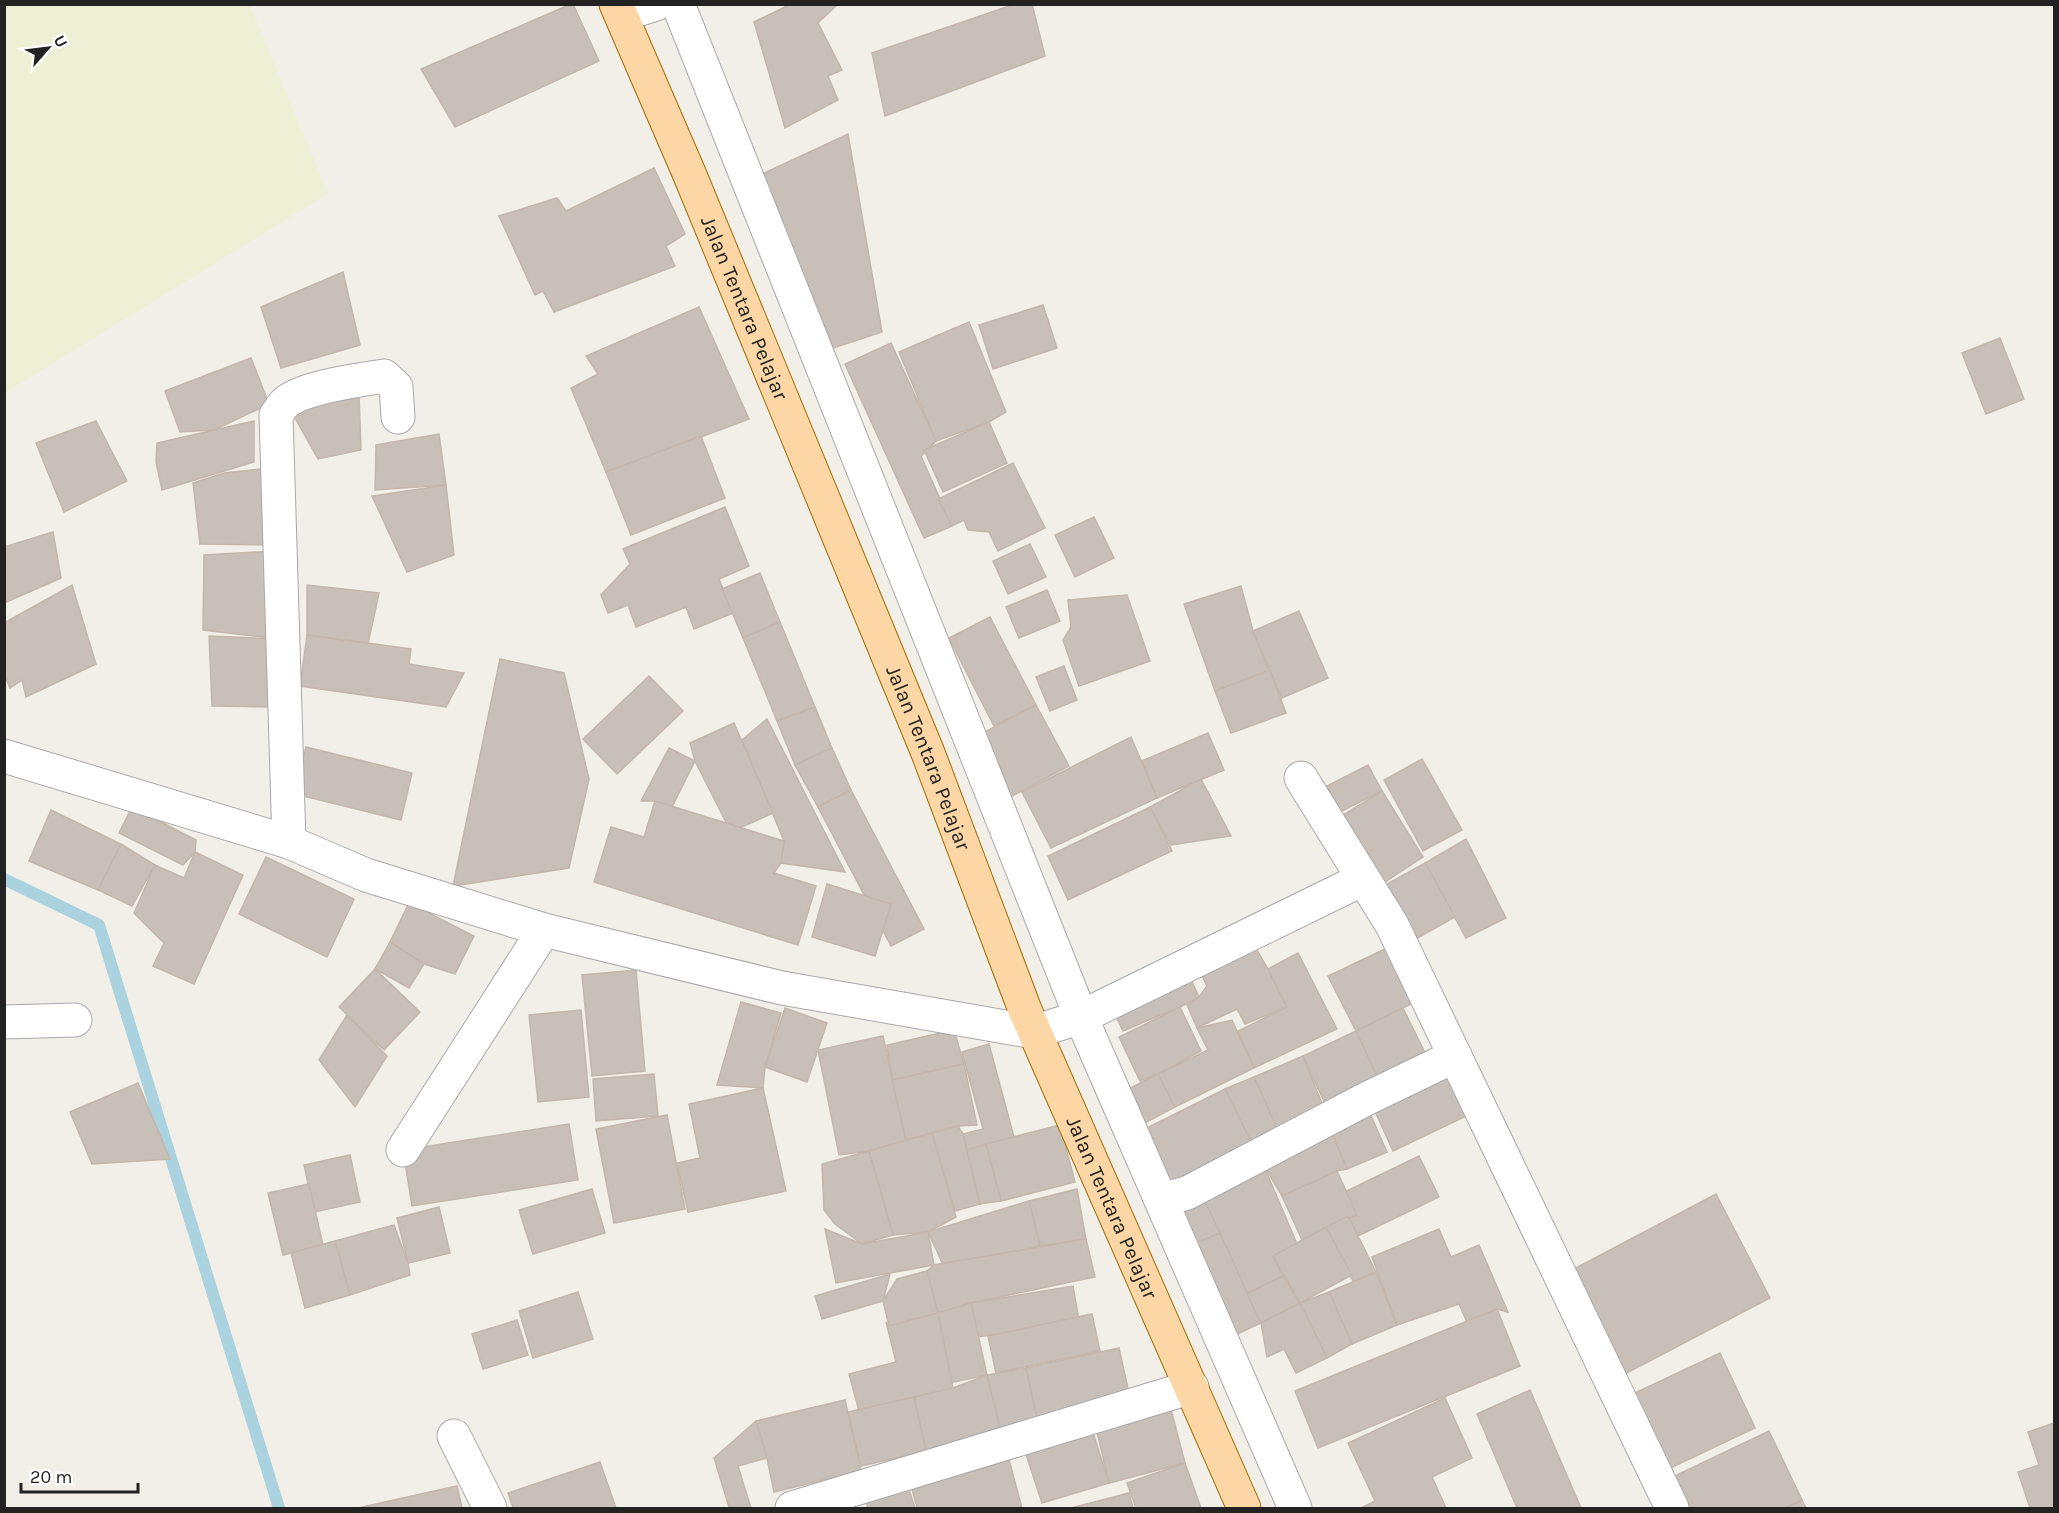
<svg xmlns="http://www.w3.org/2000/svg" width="2059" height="1513" font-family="Karla,sans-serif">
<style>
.farmland{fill:#eef0d5}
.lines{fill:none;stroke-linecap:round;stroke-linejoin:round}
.stream{stroke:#aad3df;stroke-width:12}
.building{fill:#c7bfb8;stroke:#c4b6ab;stroke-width:1.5}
.minor-casing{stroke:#a9a9a9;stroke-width:35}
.major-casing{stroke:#a06b00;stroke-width:35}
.minor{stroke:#fff;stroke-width:33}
.major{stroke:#fcd6a4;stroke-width:33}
.labels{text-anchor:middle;stroke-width:4.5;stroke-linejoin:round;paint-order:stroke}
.street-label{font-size:21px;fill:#222;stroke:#fff}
</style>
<rect width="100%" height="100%" fill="#f2efe9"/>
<polygon class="farmland" points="5,4 250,5 328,194 5,393"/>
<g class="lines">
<polyline class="stream" points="4,879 99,925 279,1508"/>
</g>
<g class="building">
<polygon points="571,4 573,4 599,61 455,127 421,69"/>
<polygon points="791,4 838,4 818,23 842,70 828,76 838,100 785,128 754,22"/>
<polygon points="1015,4 1032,4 1045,56 885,116 872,53"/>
<polygon points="848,134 882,332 833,348 762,174"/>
<polygon points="654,168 685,234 666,246 675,266 554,312 543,291 535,295 499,216 557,198 566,211"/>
<polygon points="343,272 360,345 281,368 261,307"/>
<polygon points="1043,305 1057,348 993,369 979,325"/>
<polygon points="699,307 749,419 606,472 571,388 598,374 586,356"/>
<polygon points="969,322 1006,412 989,422 936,441 899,352"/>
<polygon points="2000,338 2024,399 1986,414 1962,353"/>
<polygon points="891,343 936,441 921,456 952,526 924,538 845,364"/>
<polygon points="251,358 269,404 214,430 180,432 165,391"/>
<polygon points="359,395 361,450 318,459 290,409"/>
<polygon points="96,421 127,481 64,512 36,443"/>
<polygon points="254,421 254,462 162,490 156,462 157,443"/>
<polygon points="989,422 1007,463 943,492 924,450"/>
<polygon points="439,434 446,485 375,490 376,445"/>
<polygon points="701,436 725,498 631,535 606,472"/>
<polygon points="1013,463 1045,528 998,551 989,532 968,530 964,520 952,526 938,499"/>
<polygon points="270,468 275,545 200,544 193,483 224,473"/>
<polygon points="446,485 454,555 407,572 372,496"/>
<polygon points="725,507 749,566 719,579 733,613 694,629 686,607 636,627 628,605 608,613 601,595 630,564 623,549"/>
<polygon points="1094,517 1114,558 1075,577 1055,535"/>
<polygon points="53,532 61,578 4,603 4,547"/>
<polygon points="1030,544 1046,577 1008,594 993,561"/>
<polygon points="276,551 279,639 203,630 204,555"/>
<polygon points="760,573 780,622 743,638 722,589"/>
<polygon points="72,585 96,664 26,697 22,680 10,688 4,673 4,623"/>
<polygon points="307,585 379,593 368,644 307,635"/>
<polygon points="1241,586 1253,631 1269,672 1215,691 1184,604"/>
<polygon points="1047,590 1060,621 1019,638 1006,607"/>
<polygon points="1127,595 1150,661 1079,686 1063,640 1071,627 1068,600"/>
<polygon points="1299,611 1328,678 1282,698 1253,631"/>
<polygon points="990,617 1036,705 994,726 949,638"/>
<polygon points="780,622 815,707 777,721 743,638"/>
<polygon points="307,635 411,649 409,664 464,673 446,707 300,686"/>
<polygon points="209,636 279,639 271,707 212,706"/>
<polygon points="500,659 564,673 589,779 569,868 453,886"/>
<polygon points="1064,666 1077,700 1050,711 1036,677"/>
<polygon points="1270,670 1286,713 1231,733 1215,691"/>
<polygon points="649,676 683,711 617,774 583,739"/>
<polygon points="1036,705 1069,766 1012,796 979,735"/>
<polygon points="815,707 832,748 795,765 777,721"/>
<polygon points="767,719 845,872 781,863 784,841 742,740"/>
<polygon points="734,723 773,813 731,832 695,761 690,743"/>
<polygon points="1208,733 1224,770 1157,798 1142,761"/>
<polygon points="1131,737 1157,798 1051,848 1022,792"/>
<polygon points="306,747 412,773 401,820 295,794"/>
<polygon points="669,748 695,761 668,815 655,801 641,801"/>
<polygon points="832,748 851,790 818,807 795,765"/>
<polygon points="1422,759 1462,830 1423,851 1384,780"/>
<polygon points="1368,765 1382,791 1336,814 1323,788"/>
<polygon points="1201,779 1231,836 1171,845 1150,807"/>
<polygon points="851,790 924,929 891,946 818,807"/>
<polygon points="1382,791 1423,857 1382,884 1340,817"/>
<polygon points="655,801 784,841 781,863 774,873 816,886 798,945 594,882 611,827 644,837"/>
<polygon points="132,807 196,840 195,852 183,865 119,833"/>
<polygon points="1150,807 1172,851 1068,900 1048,856"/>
<polygon points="51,810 121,844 98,890 29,861"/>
<polygon points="1466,839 1506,918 1466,938 1425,863"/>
<polygon points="121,844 155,865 132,906 98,890"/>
<polygon points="195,852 243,875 194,984 153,966 164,943 134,913 155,865 184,878"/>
<polygon points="266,857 354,899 327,957 239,914"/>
<polygon points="1425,863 1455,917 1407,944 1378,889"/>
<polygon points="827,884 891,904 875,956 812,937"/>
<polygon points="409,903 474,936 455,974 424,964 390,942"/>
<polygon points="1251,940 1268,969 1287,1007 1245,1024 1237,1009 1197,1028 1187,1005 1199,997 1207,986 1197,966"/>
<polygon points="390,942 424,964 409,988 375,969"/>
<polygon points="1389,947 1415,1002 1356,1031 1328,976"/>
<polygon points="1298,953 1337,1029 1254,1068 1238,1031 1287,1007 1268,969"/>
<polygon points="375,969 420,1012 384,1050 339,1007"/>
<polygon points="636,970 645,1071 592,1076 582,975"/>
<polygon points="1188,973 1199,997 1180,1007 1123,1031 1112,1008"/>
<polygon points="741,1002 781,1013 765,1067 763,1088 717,1085"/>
<polygon points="1180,1007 1201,1051 1158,1074 1140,1081 1119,1037"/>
<polygon points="785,1008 827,1023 807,1082 765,1067"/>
<polygon points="1403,1008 1430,1063 1381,1085 1356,1031"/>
<polygon points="581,1010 589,1097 538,1102 529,1015"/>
<polygon points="347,1015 387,1056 355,1107 319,1060"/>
<polygon points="1232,1020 1254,1068 1175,1107 1158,1074 1208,1050 1197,1028"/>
<polygon points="954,1030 964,1064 892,1080 887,1045"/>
<polygon points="1356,1031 1381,1085 1328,1110 1303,1056"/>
<polygon points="883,1036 906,1140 869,1151 839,1155 818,1050"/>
<polygon points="989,1044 1014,1137 967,1150 963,1134 983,1129 962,1052"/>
<polygon points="1303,1056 1327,1116 1280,1135 1254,1077"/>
<polygon points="1451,1060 1475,1112 1393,1151 1369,1098"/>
<polygon points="964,1064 977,1125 958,1126 906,1140 892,1080"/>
<polygon points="654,1074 658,1116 596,1121 593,1079"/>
<polygon points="1158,1074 1175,1107 1143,1124 1126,1090"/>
<polygon points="1254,1077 1280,1135 1255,1150 1225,1089"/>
<polygon points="138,1083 170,1159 92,1164 70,1112"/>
<polygon points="763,1088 786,1191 688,1212 677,1163 700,1158 689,1104"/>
<polygon points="1225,1089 1255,1150 1171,1199 1149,1127"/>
<polygon points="1369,1111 1387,1152 1347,1169 1330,1129"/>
<polygon points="667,1115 685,1209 614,1223 596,1129"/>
<polygon points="569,1124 578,1180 412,1206 403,1150"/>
<polygon points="1060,1125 1075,1182 1001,1201 986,1144"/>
<polygon points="958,1126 963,1134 980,1204 955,1211 932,1133"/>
<polygon points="1330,1129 1347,1169 1337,1171 1282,1196 1263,1164"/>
<polygon points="932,1133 956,1217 928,1232 893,1235 869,1151"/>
<polygon points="986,1144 1001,1201 980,1204 967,1150"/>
<polygon points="869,1151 893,1235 862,1244 835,1224 824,1210 822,1164"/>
<polygon points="350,1155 360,1202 314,1212 304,1165"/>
<polygon points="1419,1156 1439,1197 1358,1236 1338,1195"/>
<polygon points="1263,1164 1298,1246 1273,1256 1283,1276 1245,1294 1200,1191"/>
<polygon points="1337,1171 1357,1215 1326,1227 1302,1240 1282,1196"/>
<polygon points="309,1184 323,1245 283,1255 268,1193"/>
<polygon points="592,1189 605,1233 533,1254 519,1210"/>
<polygon points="1077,1189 1086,1239 1040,1246 1029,1201"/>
<polygon points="1200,1191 1220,1233 1185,1248 1166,1207"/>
<polygon points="1716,1194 1770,1298 1623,1375 1570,1271"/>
<polygon points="1029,1201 1040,1246 945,1269 928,1232"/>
<polygon points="439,1207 450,1253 408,1263 397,1218"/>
<polygon points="1348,1216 1376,1272 1354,1283 1326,1227"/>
<polygon points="394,1225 408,1263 410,1275 350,1295 335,1241"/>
<polygon points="1326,1227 1352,1275 1300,1303 1273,1256"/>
<polygon points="825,1229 862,1244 928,1232 934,1265 836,1283"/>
<polygon points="1439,1229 1451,1257 1479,1245 1508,1312 1497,1309 1470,1329 1459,1304 1397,1325 1372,1257"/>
<polygon points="1220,1233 1261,1323 1227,1339 1185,1248"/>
<polygon points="1086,1239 1095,1277 971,1303 938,1313 927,1271 934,1265"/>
<polygon points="335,1241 350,1295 305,1308 291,1253"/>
<polygon points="927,1271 938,1313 889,1326 883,1301 897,1279"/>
<polygon points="1376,1272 1397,1325 1352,1344 1329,1292"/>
<polygon points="890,1274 883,1301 822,1319 815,1296"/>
<polygon points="1283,1276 1300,1303 1261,1323 1247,1294"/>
<polygon points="1073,1286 1079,1321 978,1337 971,1303"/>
<polygon points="578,1292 593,1339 533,1358 519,1311"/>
<polygon points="1329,1292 1352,1344 1327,1358 1300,1303"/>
<polygon points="971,1303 987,1375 949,1383 938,1313"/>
<polygon points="1300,1303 1327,1358 1296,1373 1284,1349 1267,1357 1261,1323"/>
<polygon points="1497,1309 1520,1366 1318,1448 1295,1391"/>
<polygon points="938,1313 953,1388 859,1411 849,1374 896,1362 886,1322 889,1326"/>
<polygon points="1092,1314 1100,1351 996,1373 988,1336"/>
<polygon points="517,1320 528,1355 483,1369 472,1334"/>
<polygon points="1119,1348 1131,1402 1038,1424 1026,1368"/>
<polygon points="1720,1353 1755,1428 1660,1473 1624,1398"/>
<polygon points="1026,1368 1038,1424 1001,1432 987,1375"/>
<polygon points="987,1375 1001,1432 926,1451 914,1397 953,1388"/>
<polygon points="1530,1390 1581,1508 1517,1508 1477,1414"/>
<polygon points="914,1397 926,1451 861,1466 848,1412"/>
<polygon points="1445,1398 1472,1458 1432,1477 1446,1508 1361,1508 1375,1501 1348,1443"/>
<polygon points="845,1400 861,1471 774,1492 767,1458 756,1421"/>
<polygon points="1169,1402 1185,1463 1109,1483 1094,1419"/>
<polygon points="756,1421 767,1458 738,1466 751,1508 729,1507 714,1458"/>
<polygon points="1090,1423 1109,1483 1042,1503 1023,1445"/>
<polygon points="2054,1423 2054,1508 2030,1508 2018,1472 2039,1465 2028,1432"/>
<polygon points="1769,1431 1802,1500 1784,1508 1677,1508 1664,1481"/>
<polygon points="1007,1452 1022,1508 917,1508 909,1478"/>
<polygon points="600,1462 616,1508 513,1508 508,1493"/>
<polygon points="1185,1463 1201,1508 1136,1508 1127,1483"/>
<polygon points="906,1481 915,1508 868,1508 864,1493"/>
<polygon points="457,1486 462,1508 358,1508"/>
<polygon points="1129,1493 1133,1508 1071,1508"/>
<polygon points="1802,1500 1806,1508 1786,1508"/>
</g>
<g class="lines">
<defs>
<g id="minor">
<polyline points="678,4 1081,1017 1295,1508"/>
<polyline points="621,15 656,4"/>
<polyline points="4,756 289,842 366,875 544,930 782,988 1034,1032 1081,1017 1363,879"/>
<polyline points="1301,778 1392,925 1672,1508"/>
<path d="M289,842L276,415C279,411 282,406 285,403C303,387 359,380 384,376L396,387L398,417"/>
<polyline points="4,1022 75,1020"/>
<polyline points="403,1150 544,930"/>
<polyline points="1161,1200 1187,1193 1368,1098 1455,1056"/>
<polyline points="454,1436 490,1508"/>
<polyline points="792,1508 1192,1387"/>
</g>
<g id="major">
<path id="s1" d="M616,4L689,173L928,753L1025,1010L1244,1508"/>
</g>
</defs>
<use href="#minor" class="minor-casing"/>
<use href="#major" class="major-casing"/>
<use href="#minor" class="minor"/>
<use href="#major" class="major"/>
</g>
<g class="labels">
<g class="street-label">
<text dy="7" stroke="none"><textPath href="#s1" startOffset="330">Jalan Tentara Pelajar</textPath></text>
<text dy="7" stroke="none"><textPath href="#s1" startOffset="816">Jalan Tentara Pelajar</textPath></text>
<text dy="7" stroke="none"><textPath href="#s1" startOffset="1302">Jalan Tentara Pelajar</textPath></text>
</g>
</g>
<rect width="2059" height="1513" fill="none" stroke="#222222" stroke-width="12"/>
<g transform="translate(48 48) rotate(62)" stroke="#ffffff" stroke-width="4.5" paint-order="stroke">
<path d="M0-4.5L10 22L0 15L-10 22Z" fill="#222222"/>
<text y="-9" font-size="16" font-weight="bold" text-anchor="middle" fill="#222222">U</text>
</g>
<path d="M21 1483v9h117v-9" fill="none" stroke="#222222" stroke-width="3"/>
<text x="30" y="1483" font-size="18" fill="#222222" stroke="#ffffff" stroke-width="4.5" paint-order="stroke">20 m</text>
</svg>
